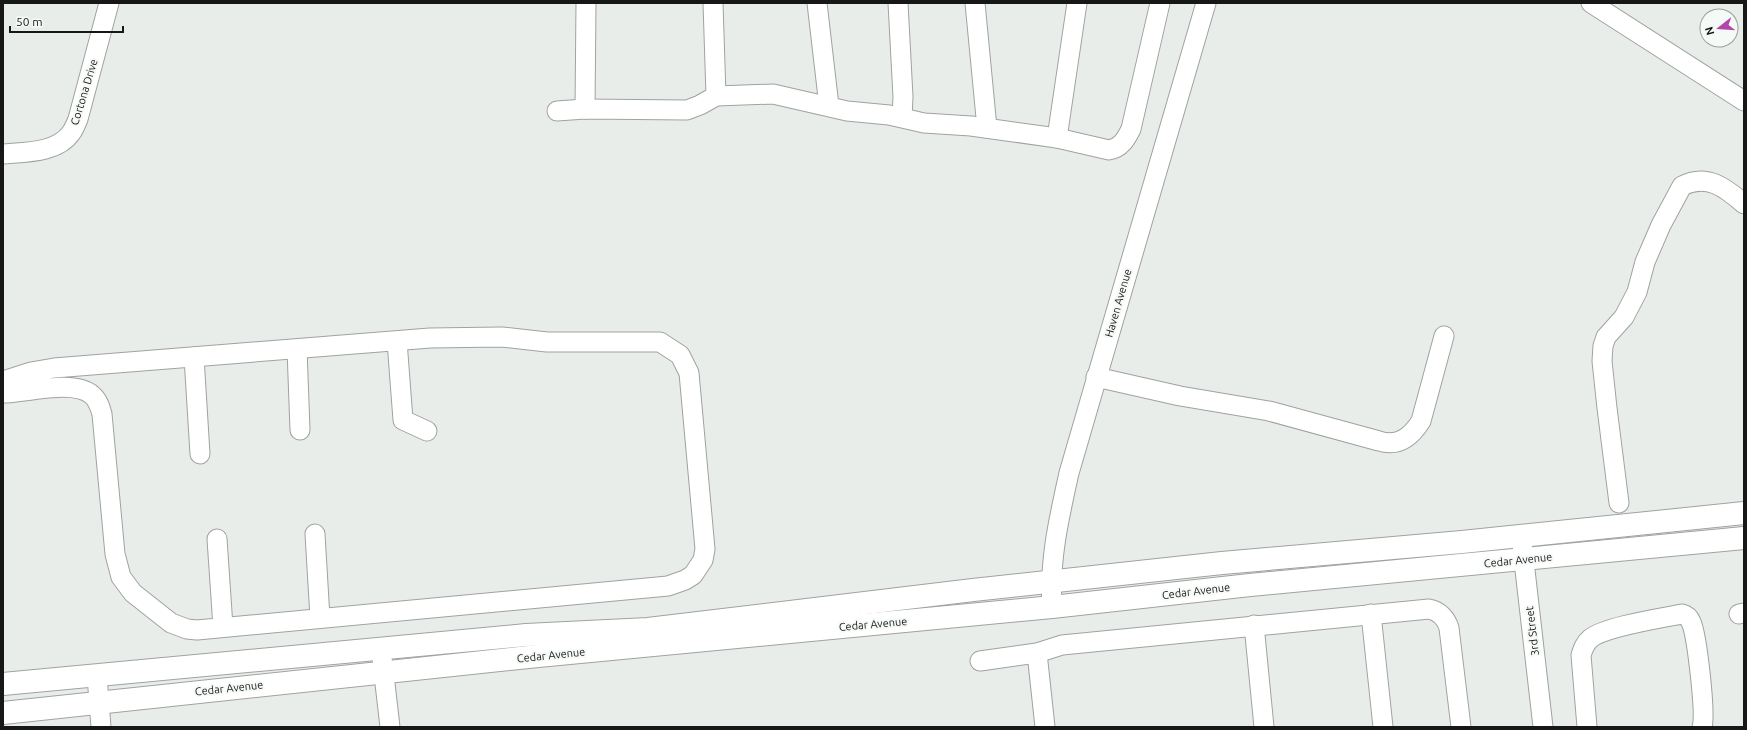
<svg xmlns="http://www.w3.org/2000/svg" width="1747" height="730" font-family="Ubuntu,sans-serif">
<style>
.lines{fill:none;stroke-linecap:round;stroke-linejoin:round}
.minor-casing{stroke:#9fa3a0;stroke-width:21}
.major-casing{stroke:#9fa3a0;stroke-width:24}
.minor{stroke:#fff;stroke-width:19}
.major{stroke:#fff;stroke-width:22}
.labels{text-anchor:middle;stroke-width:4;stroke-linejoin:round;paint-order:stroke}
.street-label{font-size:11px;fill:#161716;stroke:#f6faf7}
</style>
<rect width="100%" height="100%" fill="#e9ede9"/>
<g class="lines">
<defs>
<g id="minor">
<polyline points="713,3 716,96"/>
<polyline points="817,3 829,106"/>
<polyline points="898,3 903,97 902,117"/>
<polyline points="975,3 987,128"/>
<polyline points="1591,3 1744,101"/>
<polyline points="585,109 586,3"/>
<path d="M557,111L585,109L687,110L700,105L716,96L773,94L847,111L889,115L924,123L971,126L1057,138L1109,150C1121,148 1126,139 1131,129L1160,3"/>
<polyline points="1057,138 1077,3"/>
<path d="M3,154C25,152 57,153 71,133C74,129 76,124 78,119L109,3"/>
<polyline points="397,341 403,420 427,431"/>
<polyline points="297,349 300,430"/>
<polyline points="194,357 200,454"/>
<path d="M1096,377L1180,396L1269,411L1379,441C1398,447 1411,437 1421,421L1444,336"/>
<path d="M3,381L31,372L54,368L430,338L502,337L547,342H660L680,355L689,373L705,549L703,560L693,575L685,580L668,586L197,630L187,629L171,623L133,593L121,577L115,554L102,414C100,407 98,400 92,395C73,379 26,393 3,393"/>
<path d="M1619,503L1607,408L1602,361L1603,346L1606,337L1624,317L1637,292L1645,262L1661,225L1682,186C1707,173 1726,188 1744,204"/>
<polyline points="315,534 320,618"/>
<polyline points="217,539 223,627"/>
<polyline points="1522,544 1543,727"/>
<path d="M1052,607C1049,561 1059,518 1069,473L1206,3"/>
<polyline points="1371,614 1383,727"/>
<polyline points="1739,614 1744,613"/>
<polyline points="1254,625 1264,727"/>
<polyline points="381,649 390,727"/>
<polyline points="1037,653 1045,727"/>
<path d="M980,661L1037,653L1062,645L1429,609C1439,611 1446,618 1449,628L1461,727"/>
<polyline points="97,676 101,727"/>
<path d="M1587,727L1581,655C1583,649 1585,643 1590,639C1603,627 1662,618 1682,614C1686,615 1689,617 1691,622C1697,635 1706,714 1702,727"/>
</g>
<g id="major">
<polyline points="3,684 526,635 648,629 973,590 1222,563 1462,542 1744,513"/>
<polyline points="3,713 538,656 1052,607 1250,585 1744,538"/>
</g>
</defs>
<use href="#minor" class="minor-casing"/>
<use href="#major" class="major-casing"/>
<use href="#minor" class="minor"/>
<use href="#major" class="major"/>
</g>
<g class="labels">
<g class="street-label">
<text transform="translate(84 92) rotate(-73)" y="4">Cortona Drive</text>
<text transform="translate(1118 303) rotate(-74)" y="4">Haven Avenue</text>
<text transform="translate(1518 560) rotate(-6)" y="4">Cedar Avenue</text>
<text transform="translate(1196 591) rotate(-7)" y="4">Cedar Avenue</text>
<text transform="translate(873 624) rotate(-5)" y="4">Cedar Avenue</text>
<text transform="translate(1532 631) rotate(-97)" y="4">3rd Street</text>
<text transform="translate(551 655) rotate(-6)" y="4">Cedar Avenue</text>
<text transform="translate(229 688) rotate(-6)" y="4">Cedar Avenue</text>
</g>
</g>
<rect width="1747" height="730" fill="none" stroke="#161716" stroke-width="8"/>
<g transform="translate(1719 28) rotate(253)"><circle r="19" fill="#f6faf7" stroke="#9c9f9d"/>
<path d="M0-3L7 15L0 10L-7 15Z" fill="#b148a9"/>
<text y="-6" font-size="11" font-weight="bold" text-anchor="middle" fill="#161716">N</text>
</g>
<path d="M10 26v6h113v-6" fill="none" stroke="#161716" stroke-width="2"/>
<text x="16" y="26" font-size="12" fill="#161716" stroke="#f6faf7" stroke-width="3" paint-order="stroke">50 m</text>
</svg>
